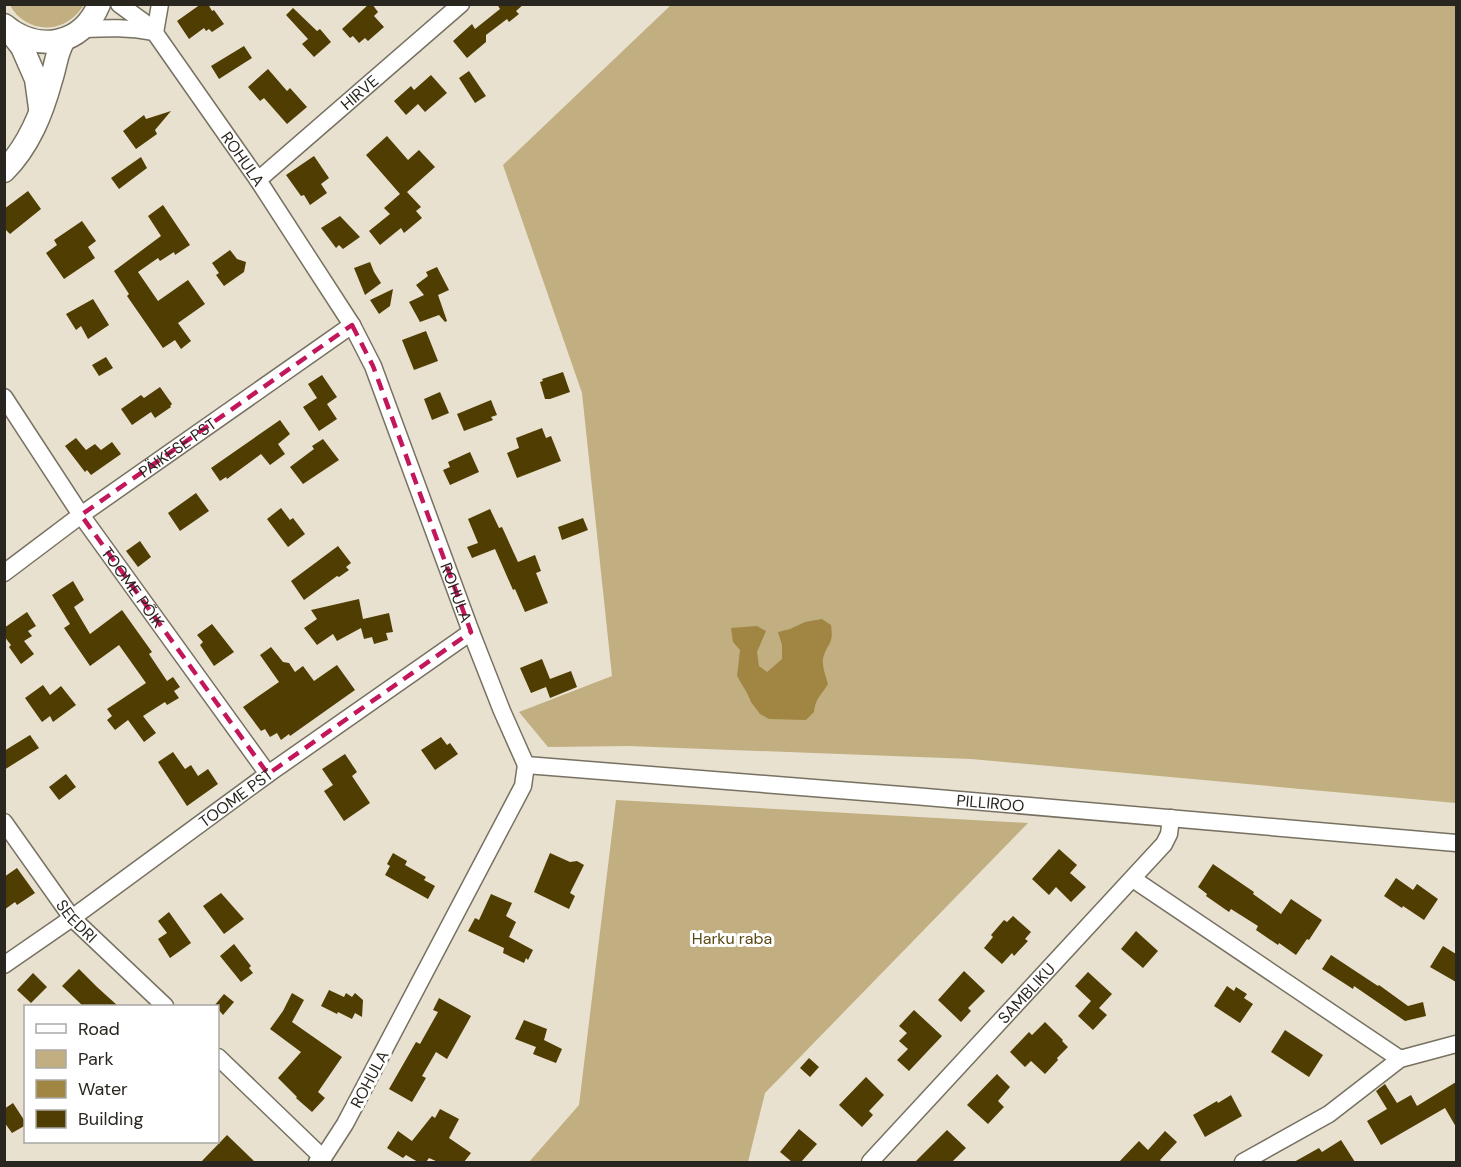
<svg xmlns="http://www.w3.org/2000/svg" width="1461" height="1167" font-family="'DM Sans',sans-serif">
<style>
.green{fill:#c1af81}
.water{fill:#a08642}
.building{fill:#4f3d01}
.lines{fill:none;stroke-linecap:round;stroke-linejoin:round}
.street-casing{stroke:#777161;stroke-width:19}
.secondary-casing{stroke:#777161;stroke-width:25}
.street{stroke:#fff;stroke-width:16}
.secondary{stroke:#fff;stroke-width:22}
.marked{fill:none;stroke:#c2185b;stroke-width:4.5;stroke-dasharray:12 8;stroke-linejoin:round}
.labels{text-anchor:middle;stroke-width:6;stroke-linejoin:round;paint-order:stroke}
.street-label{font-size:16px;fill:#29261f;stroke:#fff}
.park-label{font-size:16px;fill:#5b4812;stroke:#fff}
</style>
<rect width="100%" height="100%" fill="#e9e1cf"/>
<g class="green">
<path d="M10,5H84C80,10 77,15 71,19C51,35 21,27 10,5Z"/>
<polygon points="671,5 1456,5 1456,803 971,759 628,746 548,747 519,712 612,676 582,393 503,165"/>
<polygon points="616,800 1028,823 765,1093 748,1162 529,1162 579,1105"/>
</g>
<path class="water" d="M822,619L831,625C834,646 827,642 823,659C822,667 826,676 828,684C821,696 816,697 814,712L806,720L769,719L760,714L751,702L747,693L737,676L740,650L733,642L731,628L757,626L766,631L757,652L759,666L767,672L782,659V645L778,632L790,629L805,622Z"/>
<g class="building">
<polygon points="201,4 208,4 212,11 214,10 224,24 212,32 209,29 206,31 204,28 189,39 177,21"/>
<polygon points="369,4 372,4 378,12 374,16 384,27 368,41 365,38 359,43 353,36 350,38 342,29"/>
<polygon points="497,4 524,4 516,11 519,14 509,22 507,19 486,35 486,42 467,58 453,41 472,24 475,29 500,9"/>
<polygon points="293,8 317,31 320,29 331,42 314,57 302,44 308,39 286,15"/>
<polygon points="244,46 252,58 219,79 211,66"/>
<polygon points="268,69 287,91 290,88 307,107 287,124 264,98 260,101 248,87"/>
<polygon points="469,71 486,96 475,103 459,78"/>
<polygon points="431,75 447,93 425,112 418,104 406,115 394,101 411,86 414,90"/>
<polygon points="171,111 155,130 157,134 136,149 123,131 144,115 146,119"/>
<polygon points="387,136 408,160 419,150 435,167 407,192 421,207 416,211 422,218 404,233 401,228 380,245 369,231 390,214 384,208 400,194 366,155"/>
<polygon points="314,156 329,178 321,184 327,193 310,205 304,195 301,196 286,175"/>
<polygon points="141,157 147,168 119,189 111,178"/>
<polygon points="28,191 41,209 10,234 4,228 4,209"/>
<polygon points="163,205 190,245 175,255 174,252 160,261 158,258 138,272 158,301 188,280 205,304 178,323 191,341 181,349 175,340 163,348 127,296 129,294 114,271 161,236 148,216"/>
<polygon points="340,216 360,237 343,249 339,245 336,248 321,228"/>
<polygon points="82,221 96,241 88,247 95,258 64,279 46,253 57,245 54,240"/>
<polygon points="230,250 237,259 246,262 244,272 224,286 216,275 219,273 212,263"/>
<polygon points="370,262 374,272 381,283 365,295 354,268"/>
<polygon points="437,267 449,290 438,295 447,321 445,322 439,315 420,322 409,302 424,295 416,285 428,276 426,272"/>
<polygon points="393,289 390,306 379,314 370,300"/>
<polygon points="93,299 109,325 88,339 81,326 76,330 66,314"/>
<polygon points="426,331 438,361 414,370 402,340"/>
<polygon points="106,357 113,368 99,376 92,365"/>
<polygon points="563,372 570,392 550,399 545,399 540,382 543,381 542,379"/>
<polygon points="322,375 337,397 327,404 337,419 319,431 303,407 317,398 308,384"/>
<polygon points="160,387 172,404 170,406 171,407 155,418 151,412 132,425 121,409 141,395 144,398"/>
<polygon points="440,392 449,413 432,420 424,399"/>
<polygon points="491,400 497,415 491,417 493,420 464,431 457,414"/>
<polygon points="280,420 290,434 278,444 285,454 270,465 261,454 227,479 226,477 220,481 211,468"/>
<polygon points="542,428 546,438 551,436 561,461 517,478 507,453 519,448 516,438"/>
<polygon points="76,438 86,450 95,444 101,450 112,442 121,454 91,475 87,470 85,472 65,446"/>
<polygon points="323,439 339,460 303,484 290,467 314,449 312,446"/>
<polygon points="470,452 479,472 450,485 443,470 450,467 448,462"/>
<polygon points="196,493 209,511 180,531 168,513"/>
<polygon points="281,508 290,520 293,518 305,534 288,547 267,519"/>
<polygon points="490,509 499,528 502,527 518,562 535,555 541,571 536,573 548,603 525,612 515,589 513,590 495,549 472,558 467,547 478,543 468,519"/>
<polygon points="583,518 588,530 562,540 558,527"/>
<polygon points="140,541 151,557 138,567 126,551"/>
<polygon points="338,546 351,563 346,567 349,570 339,577 337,576 304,600 291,581"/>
<polygon points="73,581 84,600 74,607 90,634 122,610 152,652 149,654 167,681 173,677 180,687 174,691 179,698 167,705 165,702 143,716 156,733 144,742 128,720 115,730 107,720 112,716 107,709 146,683 119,645 90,666 64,628 70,624 52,595"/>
<polygon points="359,599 363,619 389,613 393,632 386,633 388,640 374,644 372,637 364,639 361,628 337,641 333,634 317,645 304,628 317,619 311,610"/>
<polygon points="27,612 36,626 28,631 32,636 24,641 34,654 21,664 9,647 11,645 4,636 4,628"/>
<polygon points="212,624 234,652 214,666 200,645 203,642 197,635"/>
<polygon points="271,647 283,662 289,663 295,672 303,666 314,681 337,665 355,690 290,736 289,734 281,740 277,733 270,737 265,729 261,731 243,707 279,682 260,655"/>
<polygon points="542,659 550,679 571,671 577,687 550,698 546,687 531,693 520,668"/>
<polygon points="43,685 50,695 61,686 76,705 53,722 50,716 42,722 25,698"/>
<polygon points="30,735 39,748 4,770 4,751"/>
<polygon points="441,737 447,745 450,743 458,754 435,770 421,750"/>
<polygon points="173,752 185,769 191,765 198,776 208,769 218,784 187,806 158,762"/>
<polygon points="345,754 357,772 352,776 370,803 344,821 324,791 333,785 322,769"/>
<polygon points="66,774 76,787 59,800 49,787"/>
<polygon points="1059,849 1077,865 1070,873 1086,887 1071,902 1056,887 1049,895 1032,879"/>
<polygon points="393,853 407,861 405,865 426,877 424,880 435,886 428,899 385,875 390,866 387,864"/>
<polygon points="550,853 570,862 577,861 584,865 570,893 575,896 569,909 534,892"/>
<polygon points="1213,864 1254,892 1253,894 1281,914 1291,899 1322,920 1309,940 1307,939 1296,955 1279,943 1278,945 1256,930 1258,926 1231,909 1229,912 1206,896 1207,894 1198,887"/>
<polygon points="17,868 35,893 17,905 15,902 4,910 4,877"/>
<polygon points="1396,878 1413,890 1417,884 1438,899 1424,920 1403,906 1402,908 1384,896"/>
<polygon points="221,893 244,919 224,934 203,906"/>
<polygon points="491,894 512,903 506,916 516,922 509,937 533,950 528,960 526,958 524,963 503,953 504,948 468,931 475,918 479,920"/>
<polygon points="169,912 191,943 170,958 158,939 167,933 158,921"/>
<polygon points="1013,916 1031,932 1025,939 1028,941 1014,956 1012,953 1002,964 984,948 993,937 991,935 1004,920 1007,922"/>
<polygon points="1136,931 1158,951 1143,968 1121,949"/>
<polygon points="234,944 251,966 249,968 253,973 241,982 220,956"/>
<polygon points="1443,946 1456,954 1456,982 1430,967"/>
<polygon points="1331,955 1378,986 1379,985 1408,1006 1423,1002 1426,1016 1405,1021 1354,986 1353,989 1322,969"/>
<polygon points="79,969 97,987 118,1006 83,1006 62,986"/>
<polygon points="964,971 985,991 968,1008 971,1011 961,1022 938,1000"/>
<polygon points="1088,972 1112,994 1099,1008 1107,1015 1093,1030 1078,1016 1091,1001 1075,986"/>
<polygon points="33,973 47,987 31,1003 17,990"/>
<polygon points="1227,986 1234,991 1236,987 1247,994 1244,998 1253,1004 1240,1023 1214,1006"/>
<polygon points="329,990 344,997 346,993 352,997 355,993 363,1000 362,1017 355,1013 352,1019 338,1012 337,1014 321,1006"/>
<polygon points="292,993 304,1000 292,1022 342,1057 318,1092 325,1098 312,1112 296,1098 297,1097 278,1078 301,1052 270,1029 283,1011"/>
<polygon points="224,994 234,1002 223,1015 218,1009 218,1006 214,1006"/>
<polygon points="439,998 471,1016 447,1059 436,1052 422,1076 426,1078 412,1102 389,1089 416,1042 420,1044 438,1012 433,1010"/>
<polygon points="914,1010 942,1036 909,1071 897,1060 908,1049 899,1041 907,1033 899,1026"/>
<polygon points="524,1020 547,1029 544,1040 562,1049 556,1063 533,1054 536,1047 515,1039"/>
<polygon points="1045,1022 1063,1040 1062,1041 1068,1047 1057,1058 1058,1060 1045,1074 1031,1061 1025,1067 1010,1052 1029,1032 1032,1035"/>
<polygon points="1285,1030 1323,1055 1309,1077 1271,1052"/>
<polygon points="809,1058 819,1067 810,1077 800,1068"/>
<polygon points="997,1074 1010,1087 998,1101 1004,1107 988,1124 967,1105"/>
<polygon points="866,1077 884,1095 869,1111 873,1115 862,1127 839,1105"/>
<polygon points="1456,1082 1456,1127 1445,1108 1381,1145 1367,1121 1387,1109 1376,1091 1385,1084 1397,1103 1411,1095 1417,1106"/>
<polygon points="1231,1095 1242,1116 1205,1137 1193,1115 1217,1101 1218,1103"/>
<polygon points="13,1103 26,1123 26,1125 12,1133 4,1122 4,1109"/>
<polygon points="440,1109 459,1119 449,1138 471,1153 464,1162 438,1162 429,1158 426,1162 418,1162 406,1155 403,1158 387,1148 398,1131 412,1141 432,1116 435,1118"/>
<polygon points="799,1129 817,1144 801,1162 792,1162 780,1152"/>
<polygon points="947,1130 966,1148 952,1162 915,1162"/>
<polygon points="1165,1131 1177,1142 1160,1160 1162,1162 1119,1162 1139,1141 1148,1150"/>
<polygon points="227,1135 255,1162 201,1162"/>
<polygon points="1341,1140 1355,1162 1294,1162 1319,1148 1322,1152"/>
</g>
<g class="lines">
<defs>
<g id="street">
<path id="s1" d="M119,4L145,23L155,33L258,180L352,325L373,366L471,632L502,711L526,765L523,786L345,1124L323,1158L317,1162"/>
<path d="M82,29C107,28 128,27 153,32"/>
<polyline points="155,33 160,4"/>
<path id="s2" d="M258,180L461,4"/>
<path id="s3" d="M4,397L81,515L268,774"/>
<path id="s4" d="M4,573L81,515L352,325"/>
<path id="s5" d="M526,765L914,796L1456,843"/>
<path id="s6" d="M4,822L72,918L165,1006"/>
<polyline points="1133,879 1400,1059"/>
<path id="s7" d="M4,965L72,918L268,774L471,632"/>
<polyline points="218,1057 323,1158"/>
<path id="s8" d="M870,1162L1164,844L1169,834L1171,818"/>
<polyline points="1243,1162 1329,1114 1400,1059 1456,1044"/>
</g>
<g id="secondary">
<path d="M4,25C37,53 82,46 99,4"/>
<polyline points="8,29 22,47 36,79 40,108"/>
<path d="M4,171C29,146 42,113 51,80C56,65 56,53 64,40"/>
</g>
</defs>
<use href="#street" class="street-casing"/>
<use href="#secondary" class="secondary-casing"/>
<use href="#street" class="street"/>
<use href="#secondary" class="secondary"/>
</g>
<path class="marked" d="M352,325L373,366L471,632L268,774L81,515Z"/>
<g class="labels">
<g class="street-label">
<text dy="6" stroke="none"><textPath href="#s2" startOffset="134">HIRVE</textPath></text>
<text dy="6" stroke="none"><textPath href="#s1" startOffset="200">ROHULA</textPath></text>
<text dy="6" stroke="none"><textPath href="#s4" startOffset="214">PÄIKESE PST</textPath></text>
<text dy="6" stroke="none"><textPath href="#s3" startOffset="230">TOOME PÕIK</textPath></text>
<text dy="6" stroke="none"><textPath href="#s1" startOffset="686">ROHULA</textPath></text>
<text dy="6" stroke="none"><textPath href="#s7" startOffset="286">TOOME PST</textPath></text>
<text dy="6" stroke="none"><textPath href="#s5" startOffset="466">PILLIROO</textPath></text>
<text dy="6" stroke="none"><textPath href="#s6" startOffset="123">SEEDRI</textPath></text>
<text dy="6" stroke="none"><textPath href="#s8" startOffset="230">SAMBLIKU</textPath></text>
<text transform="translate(369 1079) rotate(-62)" y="6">ROHULA</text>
</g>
<g class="park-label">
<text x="732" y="944">Harku raba</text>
</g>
</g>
<rect width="1461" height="1167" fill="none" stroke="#29261f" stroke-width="12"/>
<rect x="24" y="1005" width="195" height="138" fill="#ffffff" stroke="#a9a8a5" stroke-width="1.5"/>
<rect x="36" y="1024" width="30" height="9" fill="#ffffff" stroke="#a9a8a5" stroke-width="1.5"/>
<text x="78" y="1035" font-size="18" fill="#29261f">Road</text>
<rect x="36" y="1050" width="30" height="18" fill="#c1af81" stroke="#a9a8a5" stroke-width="1.5"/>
<text x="78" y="1065" font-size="18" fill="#29261f">Park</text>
<rect x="36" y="1080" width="30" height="18" fill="#a08642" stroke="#a9a8a5" stroke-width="1.5"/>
<text x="78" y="1095" font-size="18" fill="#29261f">Water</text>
<rect x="36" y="1110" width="30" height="18" fill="#4f3d01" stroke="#a9a8a5" stroke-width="1.5"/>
<text x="78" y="1125" font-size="18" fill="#29261f">Building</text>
</svg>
